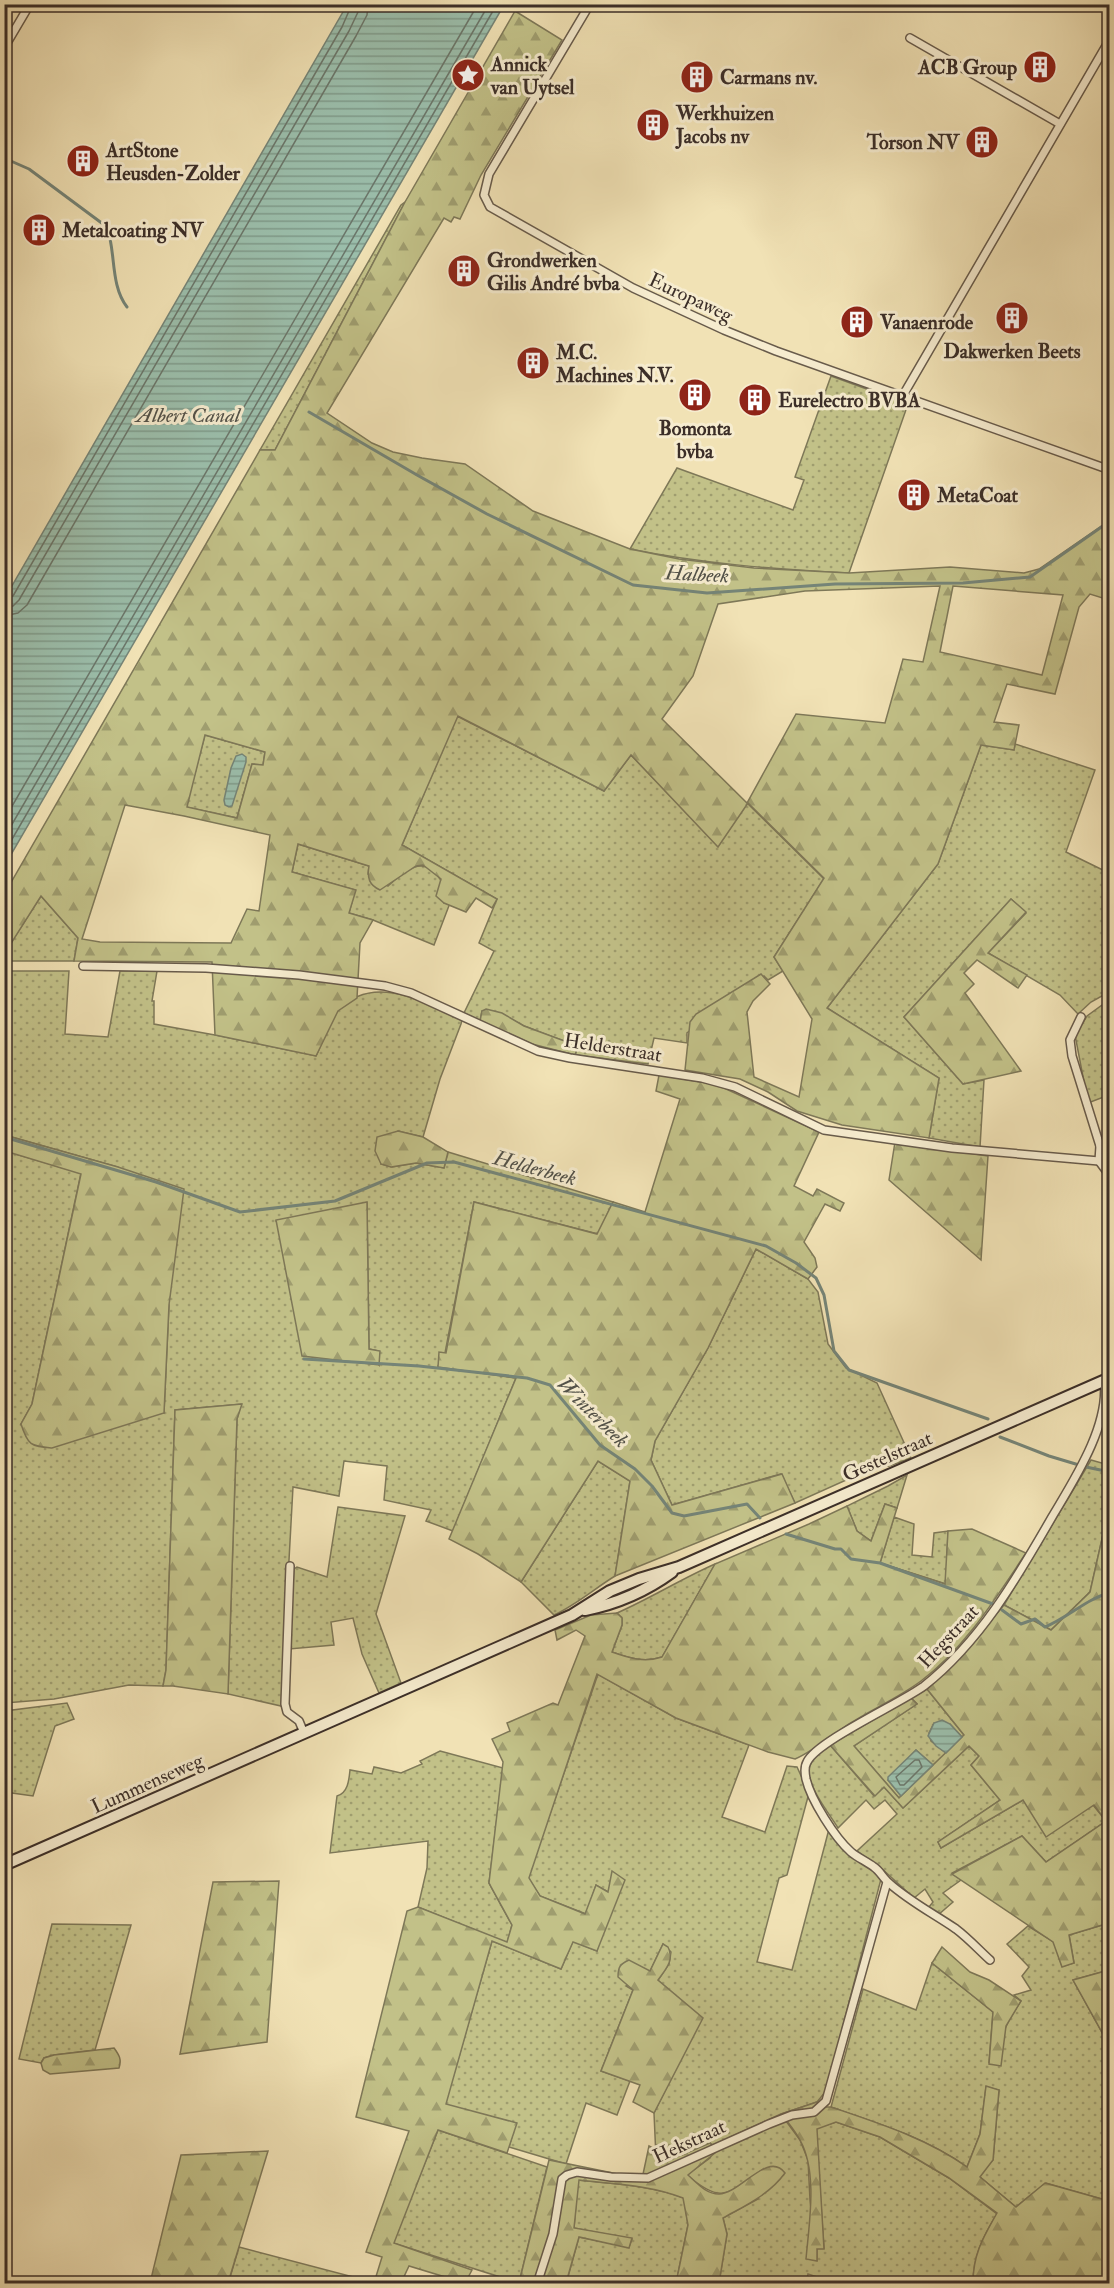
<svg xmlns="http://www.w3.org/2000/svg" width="1114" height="2288" font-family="'IM FELL Double Pica',serif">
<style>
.grass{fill:url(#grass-dots);stroke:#7e7858;stroke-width:1.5;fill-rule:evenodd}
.forest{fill:url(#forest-firs);stroke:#7e7858;stroke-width:1.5;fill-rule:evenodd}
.water{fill:url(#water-rules);stroke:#758477;stroke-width:1.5}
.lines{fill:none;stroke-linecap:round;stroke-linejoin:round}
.shore{stroke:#6b766a;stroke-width:1.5}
.stream{stroke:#758477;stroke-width:3}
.street-casing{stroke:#685b4b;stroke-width:10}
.secondary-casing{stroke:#3b2e28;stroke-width:14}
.street{stroke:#f6eccf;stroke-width:7}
.secondary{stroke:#f6eccf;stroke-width:10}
.labels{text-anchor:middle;stroke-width:6;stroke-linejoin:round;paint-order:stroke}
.poi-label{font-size:20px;font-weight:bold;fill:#3b2e28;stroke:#f6eccf;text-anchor:start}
.street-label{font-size:20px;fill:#3b2e28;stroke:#f6eccf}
.water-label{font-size:21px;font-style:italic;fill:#535249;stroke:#f6eccf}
</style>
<defs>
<pattern id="grass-dots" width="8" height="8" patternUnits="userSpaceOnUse" patternTransform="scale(1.5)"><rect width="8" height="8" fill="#c2c188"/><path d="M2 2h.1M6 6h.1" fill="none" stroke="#9f9d6f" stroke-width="1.8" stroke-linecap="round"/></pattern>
<pattern id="forest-firs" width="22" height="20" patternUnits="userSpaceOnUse" patternTransform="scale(1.5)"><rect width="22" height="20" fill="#c2c188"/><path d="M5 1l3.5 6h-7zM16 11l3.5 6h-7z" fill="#9f9d6f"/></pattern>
<pattern id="water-rules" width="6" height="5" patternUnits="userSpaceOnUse" patternTransform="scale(1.5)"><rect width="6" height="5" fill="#9bbeab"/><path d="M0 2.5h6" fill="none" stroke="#809b8b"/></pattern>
</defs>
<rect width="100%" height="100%" fill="#f1e2b5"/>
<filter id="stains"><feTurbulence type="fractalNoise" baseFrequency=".00333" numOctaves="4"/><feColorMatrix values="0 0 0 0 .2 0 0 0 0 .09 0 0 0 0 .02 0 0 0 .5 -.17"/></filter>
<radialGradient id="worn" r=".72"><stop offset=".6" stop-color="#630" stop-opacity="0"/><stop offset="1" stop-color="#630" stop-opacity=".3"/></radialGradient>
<g class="grass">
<polygon points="405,202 275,450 260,450 401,205"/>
<path d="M831,376L908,404L849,573C775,569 703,564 630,549L677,468L793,510L804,480L795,477Z"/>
<path d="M457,716L604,791L631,755L718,846L747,803L824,879L774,957L783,971L768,980L764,976L687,1033V1043L654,1038L648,1064L575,1055L578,1046C561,1040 544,1034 527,1027C511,1021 501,1009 482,1011L480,1021L464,1013L494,951L479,943L497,899L402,845Z"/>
<polygon points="205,735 265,752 263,765 252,764 237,818 186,807"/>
<polygon points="1015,744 1095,770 1066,852 1109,873 1109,992 1091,1002 1078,1014 1060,995 988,953 1026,913 1011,899 904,1017 963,1084 984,1080 980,1147 929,1138 939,1078 827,1008 938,864 981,745 1014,750"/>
<path d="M298,844L369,866L368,874L388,886C403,872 424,853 440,879C444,884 443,896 444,903H450L434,945L373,920L349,913L355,890L292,872Z"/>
<polygon points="41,896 78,938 74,961 5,961 4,953"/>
<path d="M5,971H69L65,1034L108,1037L120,971H157L152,1001H154V1024L215,1035L316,1056C322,1044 330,1019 338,1010C375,972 425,1003 462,1020L461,1024L440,1079L423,1137L398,1131L381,1164L392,1167L416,1163L444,1168L448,1152L613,1202L598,1234L474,1202L445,1353L438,1366L516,1378L453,1531L426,1521L431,1510L384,1500L387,1466L344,1461L339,1496L293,1487L281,1706L228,1694L237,1419L241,1404L175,1410L166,1670L163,1686L129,1685L54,1699L5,1703V1151L81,1173L32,1404L21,1424L164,1413L169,1305L118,1167L5,1135ZM367,1203L369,1349L379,1351V1365L276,1221Z"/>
<polygon points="1109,1000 1109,1095 1088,1103 1075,1035 1087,1016"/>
<polygon points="756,1249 808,1279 818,1292 828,1344 846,1368 877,1383 911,1458 889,1466 875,1467 795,1503 781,1474 672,1505 651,1460 655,1441 708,1348"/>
<polygon points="1091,1460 1109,1465 1109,1508 1090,1592 1051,1630 1004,1605"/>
<path d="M598,1461L630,1481L615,1576C594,1589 576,1605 554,1615L521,1582Z"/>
<polygon points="907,1475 897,1508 885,1504 871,1541 857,1531 847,1506 888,1486"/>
<polygon points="338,1507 405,1516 376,1614 401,1683 379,1693 362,1654 353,1618 331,1622 334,1645 289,1649 294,1569 297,1567 327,1577"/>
<polygon points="894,1517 914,1524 912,1555 932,1557 934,1533 948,1531 946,1584 880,1563"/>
<path d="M715,1564L662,1657C644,1663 629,1658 612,1652L622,1625V1618L617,1613C651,1598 681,1579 715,1564Z"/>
<polygon points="598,1674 676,1718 749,1745 722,1817 765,1832 787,1766 797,1767 809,1793 787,1875 779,1878 757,1962 792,1970 829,1829 881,1879 826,2091 817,2102 781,2114 713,2145 710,2143 663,2164 656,2158 654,2113 676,2069 658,1980 669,1964 671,1952 663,1944 650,1971 626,1986 633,1990 601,2071 630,2081 617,2115 586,2103 566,2164 509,2147 516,2123 445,2105 492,1941 561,1969 573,1941 597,1951 608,1892 596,1885 586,1914 540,1896 528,1878"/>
<polygon points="927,1689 964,1735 962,1737 950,1724 934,1723 929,1733 931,1741 946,1753 933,1765 916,1750 888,1780 901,1796 899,1798 854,1746 917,1704 911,1698"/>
<polygon points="67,1703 74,1719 55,1726 33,1796 5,1792 5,1711"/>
<path d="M830,1745L874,1796L884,1787L903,1808L969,1746L979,1756L971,1765L1000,1800L938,1842L941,1848L1023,1800L1093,1805L1106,1821L1046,1862L1022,1836L952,1873L961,1880L943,1893L953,1902L938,1915L929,1907L933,1902L925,1889L914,1898L880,1867L857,1851L897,1814L885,1800L874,1809L866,1800L838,1828C830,1815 806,1784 809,1769C811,1758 821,1751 830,1745Z"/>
<path d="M440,1751L503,1768L489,1883L512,1925L507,1943L418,1907L427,1868L428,1841L330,1853L337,1796C348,1793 349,1780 350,1770L372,1774L374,1767L401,1773L422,1764L420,1761Z"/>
<path d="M1109,1923V1970L1073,1980L1109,2045V2201L1046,2183L1016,2207L979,2176L993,2160L999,2090L986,2087L980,2134L967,2167C926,2138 878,2123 831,2107L863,1989L916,2010L932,1963L993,2012L989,2063L1010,2018L1021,2001L1014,1995L1031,1990L1022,1976L1029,1967L1007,1944L1028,1926L1054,1942L1062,1966L1074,1963L1069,1935Z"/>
<polygon points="52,1924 131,1925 95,2050 54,2055 44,2058 41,2063 19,2059"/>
<path d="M786,2121L800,2140L808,2160L810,2200L817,2261V2248H824L816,2133L817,2128L836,2122L880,2137L949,2178L997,2214C983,2236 973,2257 973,2283H835L808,2274L806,2283H719L727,2234L723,2218L758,2199L763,2169C728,2193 723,2206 687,2175L710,2158L715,2149Z"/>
<polygon points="438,2130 547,2167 519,2283 393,2243"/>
<path d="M578,2180C614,2184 650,2185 684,2198L688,2225L676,2283L566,2284L579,2237L629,2247L632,2239L574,2228Z"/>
<polygon points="239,2247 376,2283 228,2284"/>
</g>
<g class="forest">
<path d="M515,11L562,40L481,175L460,219L454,217L451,222L444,218L327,413L372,443L393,452L422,458L465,464L533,511L630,549L679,559L754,568L849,573L950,567L1024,573L1039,569L1109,521V600L1090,594L1079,607L1055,694L1007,684L994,722L1019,725L1014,750L981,745L938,864L827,1008L939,1078L929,1138L842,1125L797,1111L768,1092L740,1079L685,1070L690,1022L696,1014L761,974L770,984L753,1001L747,1012L754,1077L799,1097L812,1019L774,957L824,878L748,803L718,847L631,755L604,791L458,716L402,845L497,899L492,908L476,898L466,912L444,903L436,896L441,879L423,865L416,866L380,890C369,885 367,878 369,866L298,844L292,872L356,890L349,913L373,920L360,943L357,998L338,1011L316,1056L215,1035L212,962L74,961L78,938L41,896L5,953V893L260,450H275L405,202ZM940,586L923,662L903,659L885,723L796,714L747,803L662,719L693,676L718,604L805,591ZM953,586L1063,595L1042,675L940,652ZM205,735L265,752L263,765L252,764L237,818L187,807ZM125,805L184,816L270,835L259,911L247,909L231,943L100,942L82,939Z"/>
<polygon points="1011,899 1026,912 988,953 1027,975 1018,988 977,960 964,973 974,984 965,993 1021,1071 963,1084 904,1017"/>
<polygon points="486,1009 502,1013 524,1026 578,1046 575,1055 532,1044 480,1021 482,1011"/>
<polygon points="659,1075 707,1083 724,1088 819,1132 794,1186 813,1196 817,1189 844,1203 840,1211 825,1204 804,1242 815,1258 817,1267 808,1279 756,1249 708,1348 655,1441 651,1460 672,1505 782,1474 795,1503 615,1576 630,1481 598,1461 521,1582 478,1554 449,1539 516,1378 438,1367 439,1352 446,1353 474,1202 597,1234 613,1202 645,1212 680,1099 656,1091"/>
<polygon points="398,1131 423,1137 448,1152 444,1168 416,1163 391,1167 381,1164 375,1151 377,1137"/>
<path d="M4,1135L118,1167L184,1189L169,1305L164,1413L52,1448C31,1446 28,1446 21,1424L32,1404L81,1174L5,1151Z"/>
<polygon points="895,1142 988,1156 981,1260 889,1180"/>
<polygon points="367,1202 369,1349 380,1351 379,1365 302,1356 276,1220"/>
<polygon points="242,1404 237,1419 228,1694 173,1686 163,1686 166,1670 175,1410"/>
<path d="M885,1504L897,1508L880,1563L945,1584L948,1531L972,1529L1026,1553C995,1599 965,1648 921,1681C898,1698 872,1709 849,1724C831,1736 815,1750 795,1759L768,1752L676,1718L597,1674L529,1878L540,1896L585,1914L596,1885L608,1892L612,1871L625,1880L597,1951L573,1942L561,1969L492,1941L446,2104L517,2123L507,2153L438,2130L394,2243L472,2270L465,2283L409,2266L401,2283H374L382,2257L366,2252L409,2131L356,2117L407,1911L418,1907L507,1942L512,1925L489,1883L503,1762L492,1739L510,1731L507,1723L553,1703L558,1705L585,1636L576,1630L557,1640L555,1630L591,1615L617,1613L622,1618V1625L612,1652C629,1658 644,1663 662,1657L715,1564L809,1524L847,1506L857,1531L871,1541Z"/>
<polygon points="1109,1508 1109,1923 1069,1935 1074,1963 1062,1967 1053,1942 952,1874 1022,1836 1046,1862 1106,1821 1094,1805 1046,1837 1023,1800 941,1848 938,1842 1000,1800 971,1765 979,1756 969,1746 903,1808 884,1787 875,1796 830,1745 911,1698 917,1704 854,1746 899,1798 964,1735 927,1689 956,1662 1004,1605 1051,1630 1090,1592"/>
<polygon points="279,1881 267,2042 180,2054 213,1882"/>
<path d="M663,1944L668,1947C675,1960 665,1970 658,1980L703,2018L654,2113L633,2102L640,2085L601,2071L633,1990L618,1977C618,1967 620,1964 629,1960L650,1971Z"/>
<polygon points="942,1947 970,1972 989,1980 1021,2001 1006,2026 1001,2066 989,2064 993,2012 932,1963"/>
<polygon points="1109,1970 1110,1970 1109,2045 1073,1980"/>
<path d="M114,2048C119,2055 122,2059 119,2068L50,2074L43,2070L41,2063L44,2058L54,2055Z"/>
<path d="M986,2086L999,2090L993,2160L980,2177L1016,2207L1045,2183L1109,2201V2283H973C973,2254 983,2238 997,2213L949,2178L880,2137L836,2122L817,2129L824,2249H817V2261L806,2259C809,2224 818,2172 800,2140C795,2131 788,2122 781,2114L817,2102L821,2107H831C878,2123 926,2138 967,2167L980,2134Z"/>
<path d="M710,2143L715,2149V2153L688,2175C697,2183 706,2194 719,2194C740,2194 768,2150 785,2173C769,2195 746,2205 723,2218L727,2234L719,2283H676L688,2225L683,2198C650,2185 614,2184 579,2180L574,2228L632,2238L629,2248L579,2237L566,2283H552L535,2279L533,2283H519L549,2160L642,2179L649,2146L658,2151L657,2158L663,2163Z"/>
<polygon points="268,2151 228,2283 150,2283 181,2155"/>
</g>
<g class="water">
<polygon points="347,5 504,5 5,865 5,598"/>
<polygon points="242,754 246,757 246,762 232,806 229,807 225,805 224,800 231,768 236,756"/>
<polygon points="942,1720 950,1724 962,1737 946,1753 936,1746 928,1736 934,1723"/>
<polygon points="916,1750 933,1765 901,1796 888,1780 888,1777"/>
</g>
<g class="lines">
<g class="shore">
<polyline points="4,600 13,596 342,27 352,4"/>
<polyline points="4,607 13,606 19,600 349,31 358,12 359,4"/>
<polyline points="4,616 18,613 27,605 356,36 367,15 368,4"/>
<polyline points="4,820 478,4"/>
<polyline points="4,838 489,4"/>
<polyline points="4,853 497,4"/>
<polygon points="915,1760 919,1760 922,1767 904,1785 900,1785 896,1777"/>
</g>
<g class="stream">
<path d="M4,158L29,169L107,227C116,252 110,285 127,307"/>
<polyline points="309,412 417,475 487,514 633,585 707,593 835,584 963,583 1030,577 1110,521"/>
<polyline points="4,1137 156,1182 240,1212 335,1201 427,1163 454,1162 766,1246 796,1263 816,1278 824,1295 834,1351 849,1370 988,1419"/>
<polyline points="304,1359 419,1366 527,1378 550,1385 600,1445 635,1469 652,1486 672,1513 684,1516 747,1504 760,1518"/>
<polyline points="1000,1437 1049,1456 1079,1465"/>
<polyline points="1086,1467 1110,1472"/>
<polyline points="786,1534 835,1549 841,1549 851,1559 880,1563 993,1604"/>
<path d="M1002,1610L1021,1624L1035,1619L1045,1627C1068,1618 1087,1598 1110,1593"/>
</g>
<defs>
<g id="street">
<polyline points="590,4 489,174 484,195 490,207 633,288 724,330 776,351 1110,470"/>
<polyline points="910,38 1060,124"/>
<polyline points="4,48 30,4"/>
<polyline points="902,397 1110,39"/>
<polyline points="83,966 206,968 299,975 385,986 411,993 538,1051 570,1058 702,1078 735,1087 824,1130 952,1148 1099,1161"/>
<polyline points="1081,1017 1070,1040 1072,1056 1100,1146 1099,1161 1110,1176"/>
<polyline points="1100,1146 1110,1143"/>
<polyline points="290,1566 285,1704 287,1712 299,1721 304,1733"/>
<path d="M990,1960C979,1950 968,1938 956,1929C934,1914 909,1901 889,1883C883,1878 880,1871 874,1867C866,1861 858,1858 851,1852C835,1838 811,1800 806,1779C805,1774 804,1767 807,1762C817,1741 901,1703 924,1686C980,1642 1017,1578 1052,1517C1074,1480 1110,1425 1104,1381"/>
<polyline points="537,2284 553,2234 562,2179 567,2175 577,2172 611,2177 648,2178 769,2124 792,2115 814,2112 826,2101 887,1882"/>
</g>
<g id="secondary">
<path d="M585,1610C616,1604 646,1591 672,1572"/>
<polyline points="4,1865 572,1615 610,1591 639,1579 679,1567 1110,1378"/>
</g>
</defs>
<use href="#street" class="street-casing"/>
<use href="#secondary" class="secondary-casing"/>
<use href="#street" class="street"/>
<use href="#secondary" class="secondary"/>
</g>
<defs>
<symbol id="building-disc" viewBox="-11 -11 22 22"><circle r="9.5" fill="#8f2418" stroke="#f6eccf"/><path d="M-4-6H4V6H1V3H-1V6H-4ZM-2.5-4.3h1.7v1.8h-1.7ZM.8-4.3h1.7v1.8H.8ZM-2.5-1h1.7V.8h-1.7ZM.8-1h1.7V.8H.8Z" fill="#fff"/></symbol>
<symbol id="sight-disc" viewBox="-11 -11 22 22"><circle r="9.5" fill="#8f2418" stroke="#f6eccf"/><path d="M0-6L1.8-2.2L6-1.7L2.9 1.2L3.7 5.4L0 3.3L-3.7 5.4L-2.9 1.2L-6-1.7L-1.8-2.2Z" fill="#fff"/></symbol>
</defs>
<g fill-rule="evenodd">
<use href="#building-disc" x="1021" y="48" width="38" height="38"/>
<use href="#sight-disc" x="449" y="56" width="38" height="38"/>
<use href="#building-disc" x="678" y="58" width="38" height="38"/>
<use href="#building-disc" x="634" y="106" width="38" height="38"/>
<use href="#building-disc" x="963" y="123" width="38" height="38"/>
<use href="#building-disc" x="64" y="142" width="38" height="38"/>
<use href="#building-disc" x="20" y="211" width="38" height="38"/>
<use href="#building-disc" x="445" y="252" width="38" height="38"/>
<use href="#building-disc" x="993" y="299" width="38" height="38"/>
<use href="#building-disc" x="838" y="303" width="38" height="38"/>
<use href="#building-disc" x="514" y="344" width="38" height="38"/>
<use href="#building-disc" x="676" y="376" width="38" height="38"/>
<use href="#building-disc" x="736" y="381" width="38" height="38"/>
<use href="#building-disc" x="895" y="476" width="38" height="38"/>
</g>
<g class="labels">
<g class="poi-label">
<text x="491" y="71">Annick<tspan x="491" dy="23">van Uytsel</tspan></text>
<text x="1017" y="74" text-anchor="end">ACB Group</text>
<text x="720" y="84">Carmans nv.</text>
<text x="676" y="120">Werkhuizen<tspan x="676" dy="23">Jacobs nv</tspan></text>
<text x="959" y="149" text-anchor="end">Torson NV</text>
<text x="106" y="157">ArtStone<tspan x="106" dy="23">Heusden-Zolder</tspan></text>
<text x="62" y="237">Metalcoating NV</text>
<text x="487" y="267">Grondwerken<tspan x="487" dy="23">Gilis André bvba</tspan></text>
<text x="880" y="329">Vanaenrode</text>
<text x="1012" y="358" text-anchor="middle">Dakwerken Beets</text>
<text x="556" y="359">M.C.<tspan x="556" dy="23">Machines N.V.</tspan></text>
<text x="778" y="407">Eurelectro BVBA</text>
<text x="695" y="435" text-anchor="middle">Bomonta<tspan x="695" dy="23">bvba</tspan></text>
<text x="937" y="502">MetaCoat</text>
</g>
<g class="street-label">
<text transform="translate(691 297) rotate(25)" y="7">Europaweg</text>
<text transform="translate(613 1047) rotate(9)" y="7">Helderstraat</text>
<text transform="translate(887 1456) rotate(-24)" y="7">Gestelstraat</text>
<text transform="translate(948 1636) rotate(-47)" y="7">Hegstraat</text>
<text transform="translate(147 1783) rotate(-24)" y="7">Lummenseweg</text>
<text transform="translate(689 2141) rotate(-25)" y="7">Hekstraat</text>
</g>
<g class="water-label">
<text x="188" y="422">Albert Canal</text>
<text transform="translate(697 574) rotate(3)" y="7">Halbeek</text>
<text transform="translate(535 1168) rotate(15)" y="7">Helderbeek</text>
<text transform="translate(593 1412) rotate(45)" y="7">Winterbeek</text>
</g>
</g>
<rect width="1114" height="2288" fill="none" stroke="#f1e2b5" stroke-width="24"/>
<rect x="6" y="6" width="1102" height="2276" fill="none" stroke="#3b2e28" stroke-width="3"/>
<rect x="12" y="12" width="1090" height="2264" fill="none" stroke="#3b2e28" stroke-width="1.5"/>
<rect width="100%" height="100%" filter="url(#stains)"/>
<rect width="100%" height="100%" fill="url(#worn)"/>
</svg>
